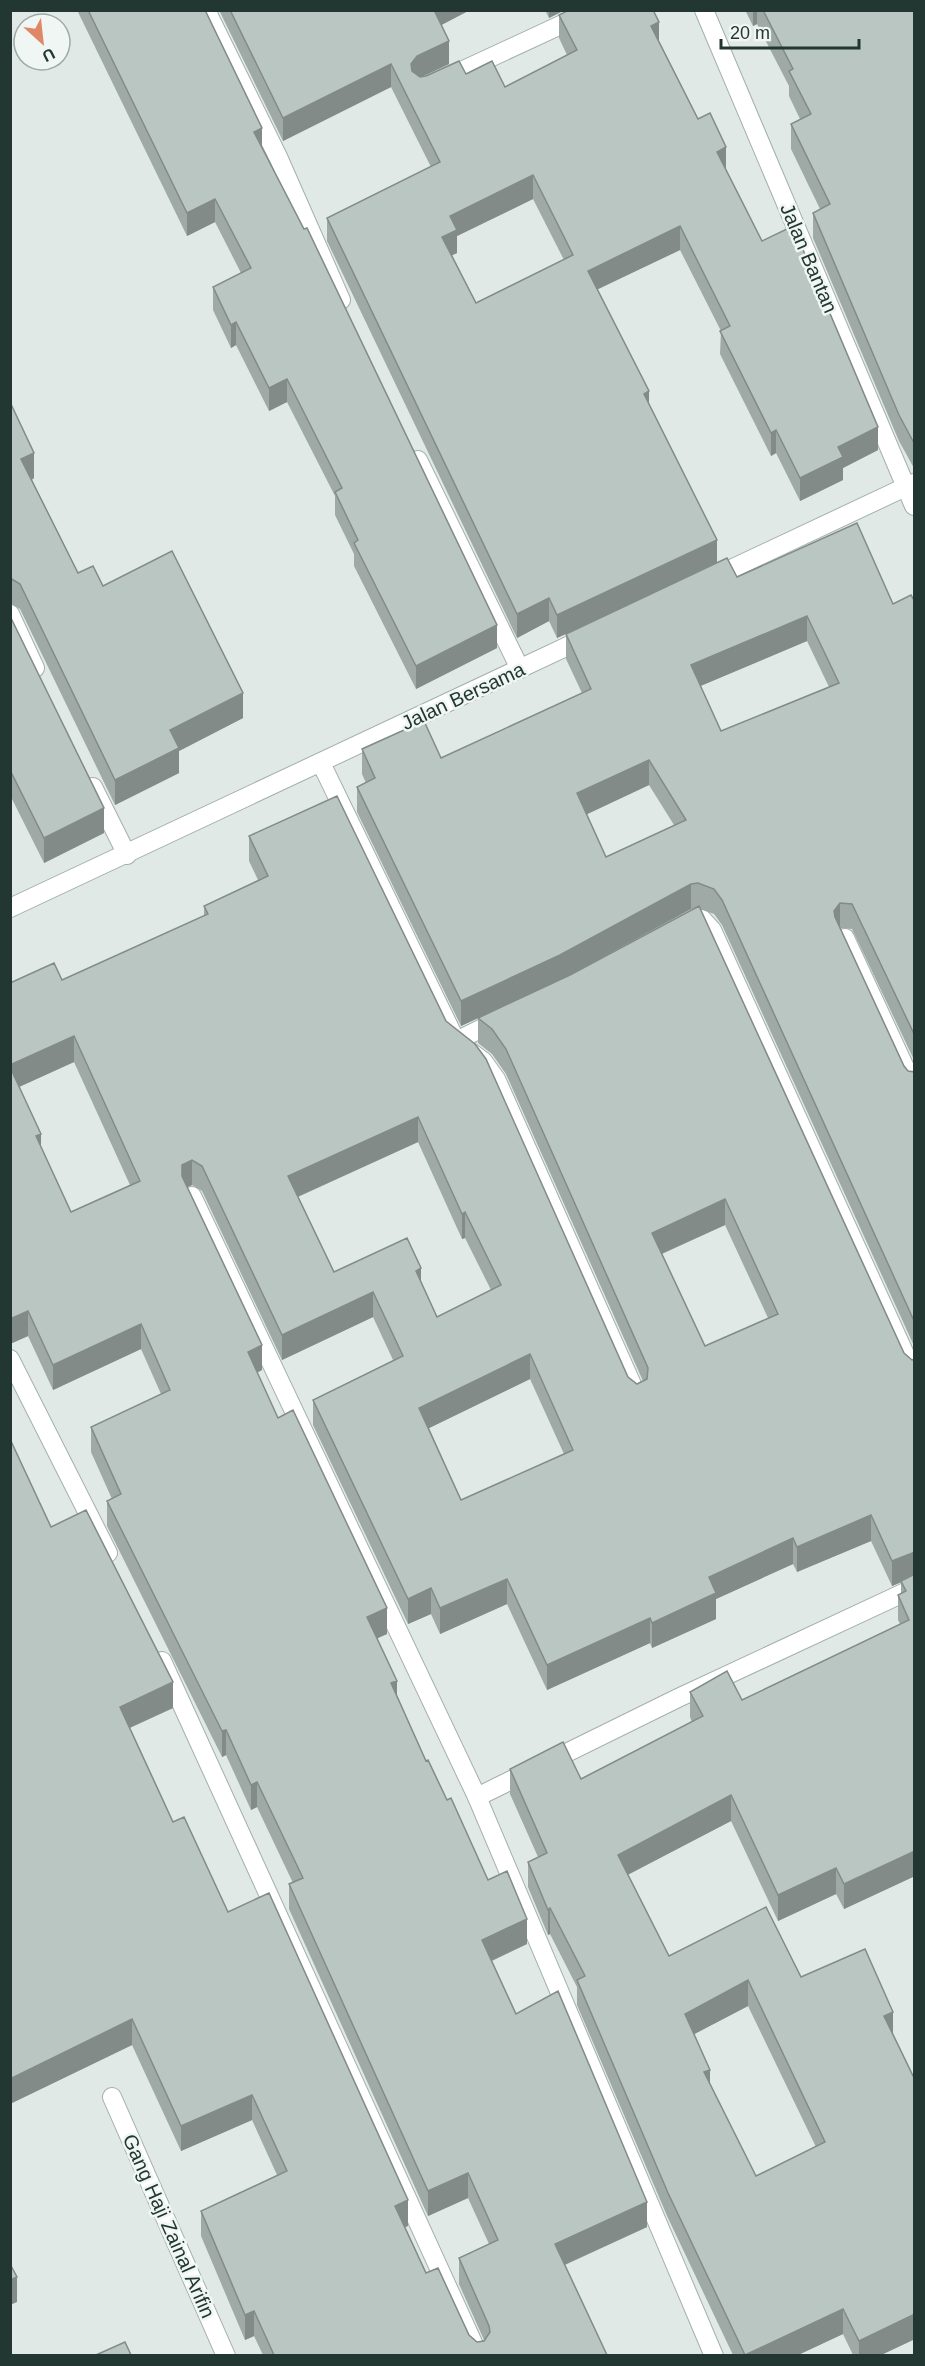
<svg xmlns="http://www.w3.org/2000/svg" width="925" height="2366" font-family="Arial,sans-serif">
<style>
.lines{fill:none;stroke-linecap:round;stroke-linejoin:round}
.service-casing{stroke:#a4b0ac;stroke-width:20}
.minor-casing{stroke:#a4b0ac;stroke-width:20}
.service{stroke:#fff;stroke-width:18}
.minor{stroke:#fff;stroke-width:18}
.wall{fill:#9faaa6;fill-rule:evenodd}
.shaded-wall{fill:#828b87}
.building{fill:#b9c6c1;stroke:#828b87;stroke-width:1.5;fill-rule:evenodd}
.labels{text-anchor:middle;stroke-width:5;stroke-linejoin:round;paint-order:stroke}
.street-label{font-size:20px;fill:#233732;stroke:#f0f6f3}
</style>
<rect width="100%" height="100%" fill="#e0e9e5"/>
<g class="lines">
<defs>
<polyline id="service" points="112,2097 226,2356"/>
<g id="minor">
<polyline points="206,10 279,159 341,300"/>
<polyline points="704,10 914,506"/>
<polyline points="442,80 593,10"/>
<polyline points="418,460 520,669"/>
<polyline points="712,578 914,483"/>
<polyline points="10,614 35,668"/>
<polyline points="321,763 456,1041 483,1061 496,1079 638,1398"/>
<polyline points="93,787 127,855"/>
<polyline points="10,908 587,637"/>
<polyline points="683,926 702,919 712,930 914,1374"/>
<polyline points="845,938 914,1087"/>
<polyline points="456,1041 499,1020"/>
<polyline points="192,1196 477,1797 714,2356"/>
<polyline points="10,1359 108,1553"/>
<polyline points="162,1661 479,2356"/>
<polyline points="477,1797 678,1698 914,1588"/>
</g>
</defs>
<use href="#service" class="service-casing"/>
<use href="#minor" class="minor-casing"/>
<use href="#service" class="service"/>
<use href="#minor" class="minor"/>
</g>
<g class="wall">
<polygon points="77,10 205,10 262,147 497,648 416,689 354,566 354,554 335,515 335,496 287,402 269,411 236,345 231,348 213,310 213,287 241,273 215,222 187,236"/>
<path d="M219,10H470L441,25L449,64L422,77L466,74L505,87L567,55L559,38V15L659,41L698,119L726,170L762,241L878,450L843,468V480L800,501L776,453L771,456L720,354L721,331L680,250L597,289L649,405L717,563L737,577L893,604L915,602V1062L852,929L840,928L904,1066L908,1071L915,1072V1348L722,925L714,914L700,909L904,1353L912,1360L915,1359V1876L844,1909L836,1894L778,1921L731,1821L628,1874L669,1956L801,1977L893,2034L915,2080V2339L881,2355H853L843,2334L798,2355H733L668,2218L577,2005V1987L550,1934L548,1935L528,1887V1862L538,1857L510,1794V1769L581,1779L692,1722L690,1717V1692L742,1700L900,1624L898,1620V1595L901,1593V1582L892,1586L871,1541L797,1572L793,1564L716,1599V1619L652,1648L650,1643L547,1690L507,1604L440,1634L431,1614L408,1624L313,1425V1400L393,1360L373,1317L282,1360L202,1191L192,1185L187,1187L262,1370L257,1373L278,1418L387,1634L377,1638L397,1695L426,1761L488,1880L527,1944L492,1961L516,2014L647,2227L565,2265L607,2355H263L254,2336L245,2340L201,2236V2211L277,2175L252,2120L181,2151L132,2045L12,2103L10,2099V1439L51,1527L173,1708L130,1728L173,1822L228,1912L408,2226L405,2227L426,2273L469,2335L477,2342L484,2340L459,2284V2258L489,2244L468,2198L428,2216L289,1909V1884L293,1883L257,1807L251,1810L226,1755L222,1757L107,1526V1501L112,1499L91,1452V1427L161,1394L141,1349L53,1390L28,1336L10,1344V983L62,980L204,916V906L258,880L249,861V836L446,1021L628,1377L637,1384L643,1381L506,1074L492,1054L478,1043V1018L461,1026L357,812V787L366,783L362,774V749L441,758L582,693L566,659V634L557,638L549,621L517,638L327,241V218L431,167L391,87L283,141ZM533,199L564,260L476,303L452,255L457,253V236ZM807,641L829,687L721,731L700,686ZM649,785L674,825L606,857L586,814ZM691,909H693L566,977ZM74,1062L130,1185L71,1212L41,1148L19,1087ZM418,1142L462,1239L465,1238L491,1290L437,1317L421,1284L334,1272L298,1197ZM725,1225L768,1318L705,1346L662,1254ZM530,1379L564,1454L461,1500L429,1428ZM748,2006L816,2147L756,2176L710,2083L694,2034Z"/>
<polygon points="545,10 565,10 549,18"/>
<polygon points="745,10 915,10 915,470 899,441 813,238 813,213 820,209 791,149 791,124 800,119 789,96 789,86 757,24 753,26"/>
<polygon points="10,402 34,478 32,480 78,573 103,586 243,718 179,751 179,773 115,805 20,609 10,603"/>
<polygon points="10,616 104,833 44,863 10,795"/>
</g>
<g class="shaded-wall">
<polygon points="432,10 470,10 432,30"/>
<polygon points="549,10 565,10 549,18"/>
<polygon points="753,10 757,10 757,24 753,26"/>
<polygon points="659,22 659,45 651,26"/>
<polygon points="449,41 449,64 417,79 411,87 411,64 417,56"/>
<polygon points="391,64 391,87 283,141 283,118"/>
<polygon points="262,128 262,151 254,132"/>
<polygon points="726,147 726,170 717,152"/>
<polygon points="533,175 533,199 457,236 457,253 442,260 442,237 450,216"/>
<polygon points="215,199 215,222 187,236 187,213"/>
<polygon points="680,226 680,250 588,294 588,271"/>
<polygon points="236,322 236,345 231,348 231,325"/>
<polygon points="287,379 287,402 269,411 269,388"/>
<polygon points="649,391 649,414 644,394"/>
<polygon points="878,427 878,450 843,468 843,480 800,501 800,478 838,447"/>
<polygon points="776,430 776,453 771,456 771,433"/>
<polygon points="34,453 34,478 21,485 21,459"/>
<polygon points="717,540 717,563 557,638 557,615"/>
<polygon points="549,598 549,621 517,638 517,614"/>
<polygon points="807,616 807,641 691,690 691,665"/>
<polygon points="497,625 497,648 416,689 416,666"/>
<polygon points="243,693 243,718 179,751 179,773 115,805 115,780 170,730"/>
<polygon points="649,760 649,785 577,819 577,793"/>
<polygon points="104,808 104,833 44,863 44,838"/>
<polygon points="691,884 691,909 560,980 461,1026 461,1001"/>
<polygon points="840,903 840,928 834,936 834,911"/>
<polygon points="74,1036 74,1062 10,1091 10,1065"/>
<polygon points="418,1117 418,1142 288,1201 288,1176"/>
<polygon points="41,1134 41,1159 36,1136"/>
<polygon points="192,1160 192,1185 182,1190 182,1201 182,1165"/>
<polygon points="725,1199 725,1225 652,1258 652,1233"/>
<polygon points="465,1212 465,1238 462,1239 462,1214"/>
<polygon points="421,1268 421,1293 416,1271"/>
<polygon points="373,1292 373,1317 282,1360 282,1335"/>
<polygon points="28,1311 28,1336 10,1344 10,1319"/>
<polygon points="141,1324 141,1349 53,1390 53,1365"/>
<polygon points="262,1345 262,1370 248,1377 248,1352"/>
<polygon points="530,1354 530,1379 419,1433 419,1408"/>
<polygon points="871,1515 871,1541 797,1572 797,1547"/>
<polygon points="793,1538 793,1564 716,1599 716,1619 652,1648 652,1623 709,1577"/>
<polygon points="914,1552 914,1577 892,1586 892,1561"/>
<polygon points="507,1579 507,1604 440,1634 440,1608"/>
<polygon points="431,1588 431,1614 408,1624 408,1599"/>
<polygon points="387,1608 387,1634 367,1643 367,1617"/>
<polygon points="650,1618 650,1643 547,1690 547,1665"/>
<polygon points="397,1681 397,1706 391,1683"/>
<polygon points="173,1682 173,1708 120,1732 120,1707"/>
<polygon points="226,1730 226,1755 222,1757 222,1731"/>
<polygon points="257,1782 257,1807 251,1810 251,1785"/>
<polygon points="731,1795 731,1821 618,1880 618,1855"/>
<polygon points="915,1851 915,1876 844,1909 844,1884"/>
<polygon points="836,1868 836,1894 778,1921 778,1895"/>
<polygon points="550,1908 550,1934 548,1935 548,1910"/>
<polygon points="527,1919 527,1944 482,1965 482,1940"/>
<polygon points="748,1980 748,2006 685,2039 685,2014"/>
<polygon points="893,2012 893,2038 884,2016"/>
<polygon points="132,2019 132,2045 12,2103 12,2078"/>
<polygon points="710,2070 710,2095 704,2072"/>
<polygon points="252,2095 252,2120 181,2151 181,2126"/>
<polygon points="468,2173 468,2198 428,2216 428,2191"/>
<polygon points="408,2200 408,2226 395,2231 395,2206"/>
<polygon points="647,2202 647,2227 555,2269 555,2244"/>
<polygon points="17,2277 17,2302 10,2305 10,2280"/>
<polygon points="843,2309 843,2334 798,2355 745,2355"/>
<polygon points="254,2311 254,2336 245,2340 245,2315"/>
<polygon points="915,2314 915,2339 881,2355 859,2355 859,2341"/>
</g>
<g class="building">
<polygon points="88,10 205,10 262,128 254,132 304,229 307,228 497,625 416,666 354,543 358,540 335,492 342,488 287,379 269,388 236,322 231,325 213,287 251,268 215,199 187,213"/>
<path d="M230,10H434L449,41L417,56L411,64L412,71L420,77L426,76L459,61L466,74L492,61L505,87L577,50L559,15L569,10H653L659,22L651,26L698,119L710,113L726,147L717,152L762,241L793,226L878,427L838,447L843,457L800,478L776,430L771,433L720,331L730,326L680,226L588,271L649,391L644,394L717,540L557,615L549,598L517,614L327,218L440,162L391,64L283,118ZM533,175L573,255L476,303L442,237L457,230L450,216Z"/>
<polygon points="763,10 915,10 915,445 899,415 813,213 830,204 791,124 811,114 789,71 793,69"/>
<polygon points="10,402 34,453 21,459 78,573 93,566 103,586 172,551 243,693 170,730 179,748 115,780 20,584 10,578"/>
<path d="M857,523L893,604L911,595L915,602V1036L852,904L840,903L834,911L835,917L904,1066L908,1071L915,1072V1323L722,900L714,889L698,883L691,884L560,955L461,1001L357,787L375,778L362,749L424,721L441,758L591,689L566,634L727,558L737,577ZM807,616L839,683L721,731L691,665ZM649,760L686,820L606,857L577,793Z"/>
<polygon points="10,616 104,808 44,838 10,770"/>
<path d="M337,796L446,1021L475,1044L486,1059L628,1377L637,1384L647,1379L648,1368L506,1049L492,1029L478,1018L570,975L699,906L904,1353L912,1360L915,1359V1552L892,1561L871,1515L797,1547L793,1538L709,1577L716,1593L652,1623L650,1618L547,1665L507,1579L440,1608L431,1588L408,1599L313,1400L403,1356L373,1292L282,1335L202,1166L192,1160L182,1165V1176L262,1345L248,1352L278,1418L293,1410L387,1608L367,1617L397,1681L391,1683L426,1761L428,1760L447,1800L451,1798L488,1880L507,1871L527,1919L482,1940L516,2014L558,1991L647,2202L555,2244L607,2355H274L254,2311L245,2315L201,2211L287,2171L252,2095L181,2126L132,2019L12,2078L10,2074V1439L51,1527L86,1510L173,1682L120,1707L173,1822L184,1817L228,1912L269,1893L408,2200L395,2206L426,2273L438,2268L469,2335L477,2342L484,2341L490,2332L489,2326L459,2258L498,2240L468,2173L428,2191L289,1884L303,1878L257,1782L251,1785L226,1730L222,1731L107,1501L121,1494L91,1427L170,1390L141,1324L53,1365L28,1311L10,1319V1067L41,1134L36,1136L71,1212L140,1181L74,1036L10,1065V983L54,963L62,980L208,914L204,906L268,876L249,836ZM418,1117L462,1214L465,1212L501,1285L437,1317L416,1271L421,1268L407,1238L334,1272L288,1176ZM725,1199L778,1314L705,1346L652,1233ZM530,1354L573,1450L461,1500L419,1408Z"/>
<path d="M915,1574V1851L844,1884L836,1868L778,1895L731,1795L618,1855L669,1956L766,1907L801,1977L865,1949L893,2012L884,2016L915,2080V2314L859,2341L843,2309L745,2355L668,2193L577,1980L585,1976L550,1908L548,1910L528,1862L547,1853L510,1769L563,1742L581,1779L703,1716L690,1692L727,1671L742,1700L909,1620L898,1595L906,1591L901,1581ZM748,1980L825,2142L756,2176L704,2072L710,2070L685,2014Z"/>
<polygon points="10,2264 17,2277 10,2280"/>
<polygon points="125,2342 131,2355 96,2355"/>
</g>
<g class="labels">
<g class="street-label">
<text transform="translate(809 258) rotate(67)" y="7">Jalan Bantan</text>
<text transform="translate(463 696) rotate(-25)" y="7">Jalan Bersama</text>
<text transform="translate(169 2226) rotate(66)" y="7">Gang Haji Zainal Arifin</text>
</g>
</g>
<rect width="925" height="2366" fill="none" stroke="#233732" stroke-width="24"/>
<g transform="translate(42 42) rotate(153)"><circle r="28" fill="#f0f6f3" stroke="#9eaaa6" stroke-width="1.5"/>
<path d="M0-4.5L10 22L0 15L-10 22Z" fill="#e08767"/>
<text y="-9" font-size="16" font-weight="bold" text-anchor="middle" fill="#233732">U</text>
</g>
<path d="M721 39v9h138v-9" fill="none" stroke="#233732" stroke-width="3"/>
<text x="730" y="39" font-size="18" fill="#233732" stroke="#f0f6f3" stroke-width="4.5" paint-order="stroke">20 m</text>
</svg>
